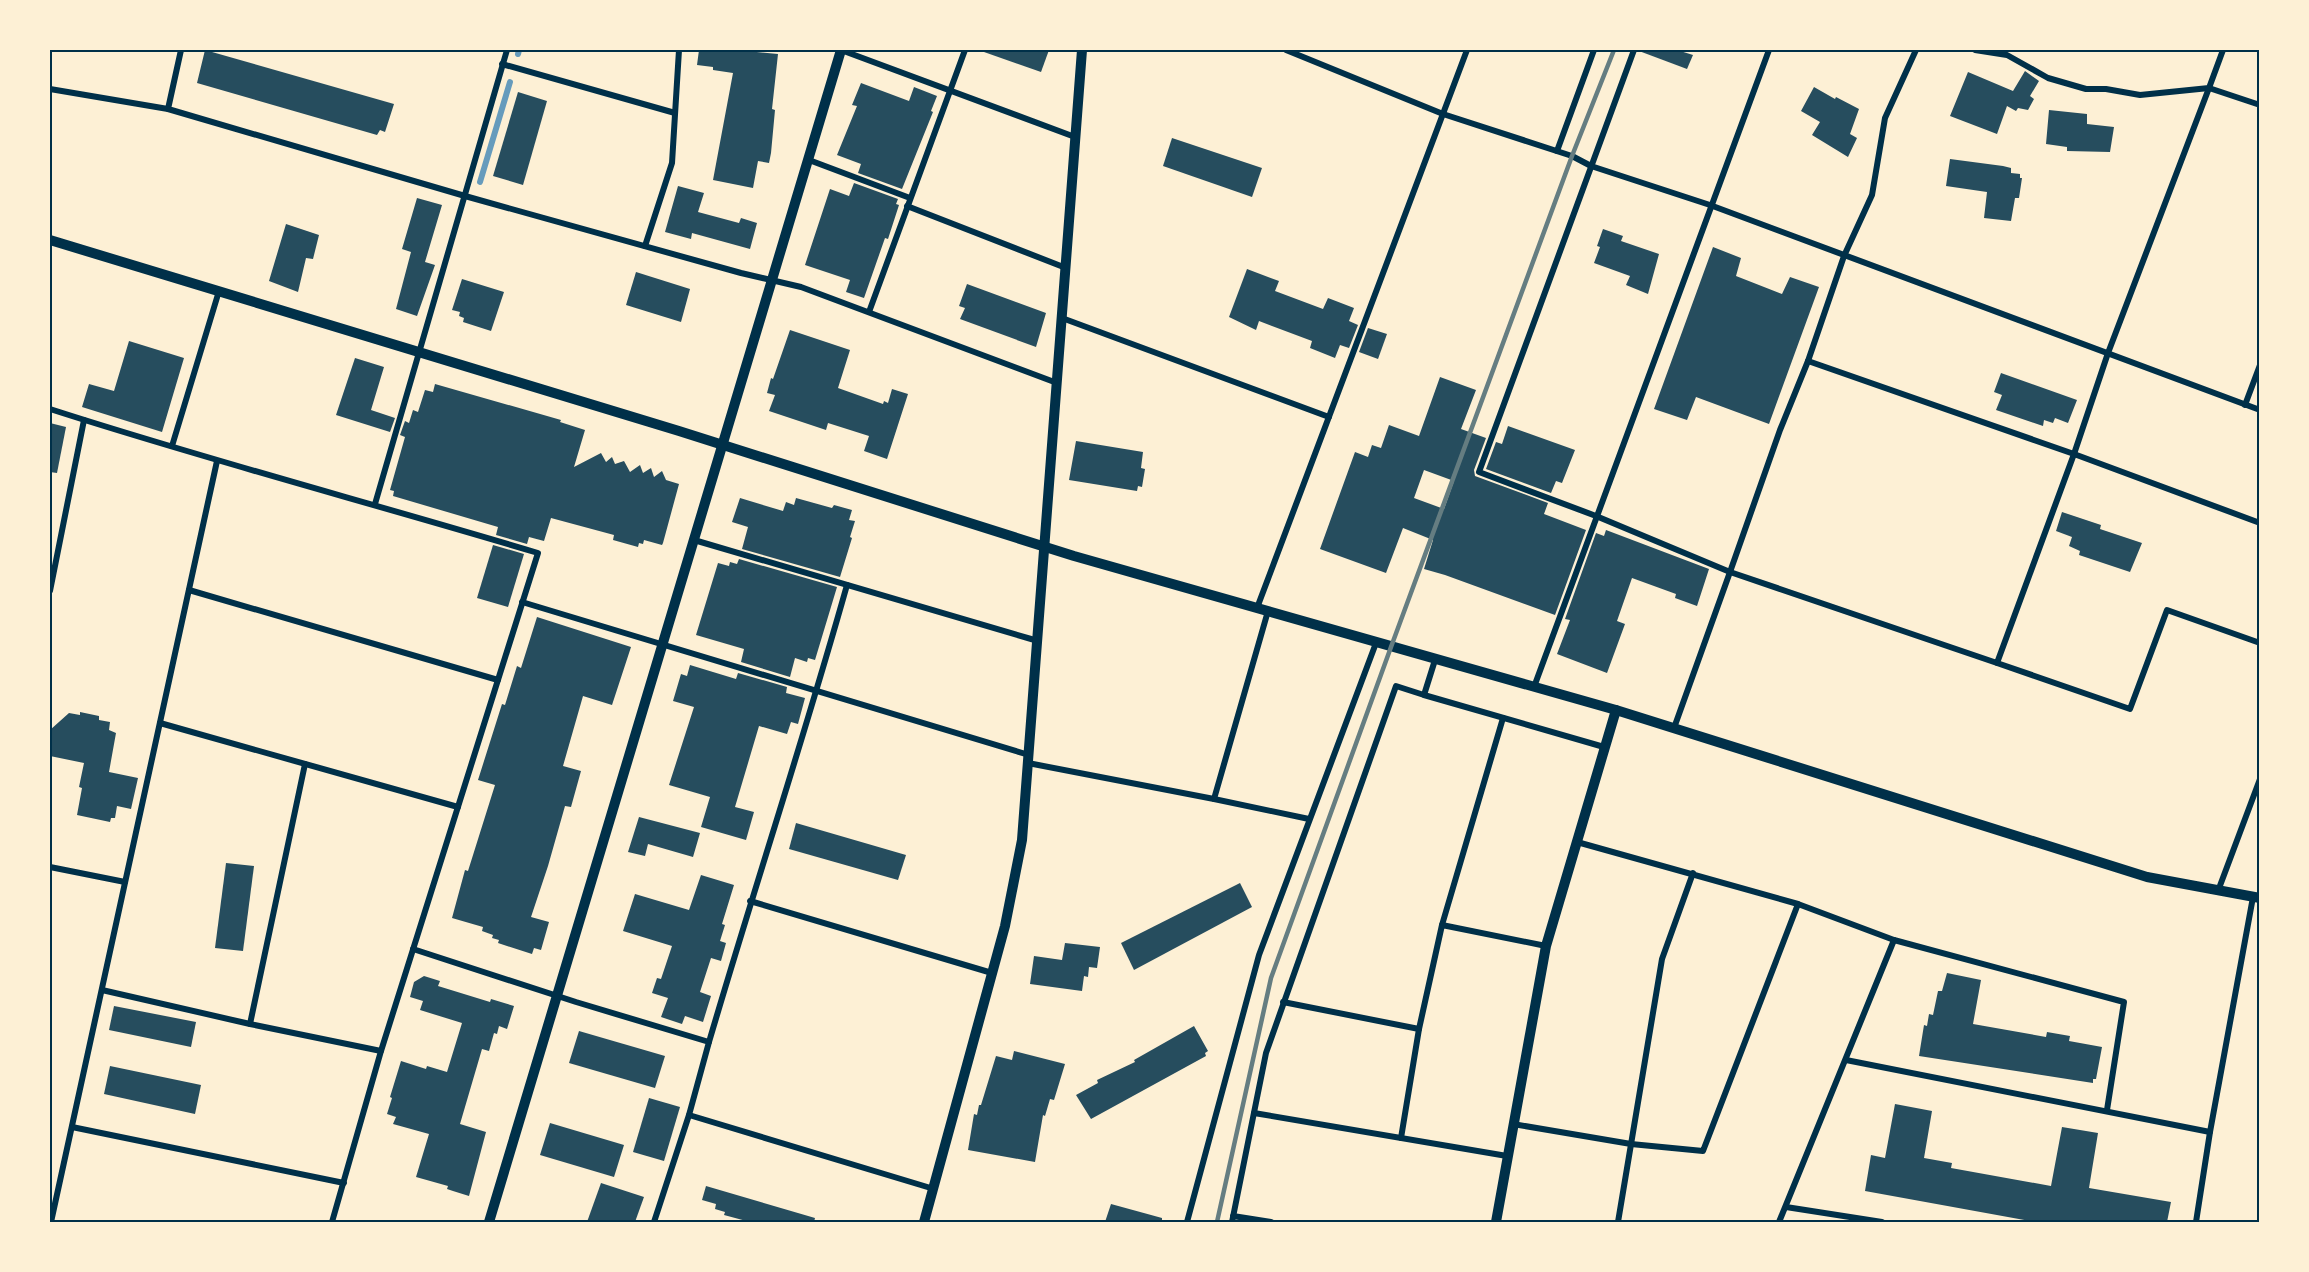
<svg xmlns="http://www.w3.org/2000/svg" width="2309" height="1272" font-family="'Fira Sans',sans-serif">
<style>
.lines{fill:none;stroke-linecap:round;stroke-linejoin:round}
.stream{stroke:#669bbc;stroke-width:6}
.building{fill:#264d5e;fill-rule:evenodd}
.minor{stroke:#003049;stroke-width:6}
.tertiary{stroke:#003049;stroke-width:10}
.rail{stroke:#657d81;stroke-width:4.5}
.neatline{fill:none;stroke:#003049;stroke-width:2}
</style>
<rect width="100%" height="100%" fill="#fdf0d5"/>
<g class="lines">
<g class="stream">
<polyline points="518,54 519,50"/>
<polyline points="480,182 510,82"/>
</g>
</g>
<g class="building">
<polygon points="205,50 394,104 385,132 380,130 377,135 197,83"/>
<polygon points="699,50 737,50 778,54 772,109 775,110 771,153 769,163 758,161 753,188 713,180 733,73 713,70 713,67 697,65"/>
<polygon points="984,50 1049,50 1041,72 984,52"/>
<polygon points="1639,50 1677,50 1693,55 1687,69 1639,51"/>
<polygon points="2025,71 2039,81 2030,96 2034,99 2028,110 2018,108 2016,111 2007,106 1997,134 1950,116 1968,72 2013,91"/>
<polygon points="861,83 909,101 914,87 937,96 931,111 933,112 902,189 858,173 861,164 837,155 857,106 852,105"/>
<polygon points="1814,87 1835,99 1836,97 1859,109 1850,134 1857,138 1848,157 1812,135 1820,122 1801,111"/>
<polygon points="518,92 547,101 523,185 493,176"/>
<polygon points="2049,110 2087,114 2087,124 2114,127 2110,152 2067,151 2067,147 2046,144"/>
<polygon points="1172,138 1262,168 1252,197 1163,166"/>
<polygon points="1950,159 2003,166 2011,168 2011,173 2020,174 2020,178 2022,178 2019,198 2015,198 2011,221 1984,218 1987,192 1946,186"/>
<polygon points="854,183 898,199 896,204 899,205 888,239 885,238 864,298 846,292 850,280 805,265 830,189 849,196"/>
<polygon points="678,186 704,193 698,212 739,223 741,218 757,223 750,249 692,233 691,239 665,232"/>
<polygon points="417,198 442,205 425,262 435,265 417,316 396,309 411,252 402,249"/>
<polygon points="286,224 319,235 313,259 306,258 298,292 269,281"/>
<polygon points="1603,229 1623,236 1621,241 1659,254 1648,294 1626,285 1630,276 1594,263 1600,247 1597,246"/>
<polygon points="1713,247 1741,258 1736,276 1782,294 1790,277 1819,287 1769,424 1696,397 1687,420 1654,409"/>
<polygon points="1247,269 1279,281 1275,291 1323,309 1328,298 1354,308 1349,321 1358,325 1349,348 1340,345 1335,358 1310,348 1312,341 1259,321 1256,330 1229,317"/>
<polygon points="636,272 690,289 681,322 626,305"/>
<polygon points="462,279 504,292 491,331 463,322 464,318 459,316 460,312 452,310"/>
<polygon points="967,284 1046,313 1036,347 960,319 965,308 959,306"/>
<polygon points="1368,328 1387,334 1378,359 1359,352"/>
<polygon points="790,330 850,350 838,388 883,404 884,401 888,403 892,389 908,394 887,459 864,451 869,436 828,423 826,430 769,411 775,395 767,393 771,378 773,379"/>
<polygon points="129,341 184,358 162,432 82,407 89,384 114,391"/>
<polygon points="355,358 384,367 371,410 395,418 390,432 336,415"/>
<polygon points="2001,373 2077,400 2068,423 2055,418 2053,423 2044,420 2043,426 1996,410 2002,395 1994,392"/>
<path d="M1440,377L1476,390L1461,429L1486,438L1474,470L1475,476L1548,503L1544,514L1586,530L1555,615L1445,575L1424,569L1433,540L1403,528L1386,573L1320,549L1355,452L1368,457L1372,445L1381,448L1389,425L1419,436ZM1424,470L1454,481L1444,509L1414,498Z"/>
<polygon points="435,384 561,420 560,422 585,430 574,467 601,453 606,462 612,457 615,464 624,461 630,472 640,465 643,473 651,468 654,477 662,471 666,480 679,484 663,543 662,545 644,540 643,544 639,543 638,547 613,540 614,535 551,518 544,541 529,537 527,544 496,535 498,527 393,496 394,491 390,490 405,437 400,435 405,421 409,423 413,410 418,412 425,390 433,392"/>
<polygon points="50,423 66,427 57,473 50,472"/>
<polygon points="1508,426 1575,450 1562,483 1556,481 1551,493 1486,469 1496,442 1502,444"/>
<polygon points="1076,441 1143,452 1141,468 1145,469 1142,487 1138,486 1137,491 1069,480"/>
<polygon points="740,498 783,511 786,502 794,505 796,498 832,508 834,505 852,510 849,520 855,521 850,537 852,538 840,577 742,549 748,527 732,522"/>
<polygon points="2062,512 2101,525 2100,529 2142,543 2130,572 2079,555 2080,551 2069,546 2072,537 2056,531"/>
<polygon points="1606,530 1709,569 1697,606 1675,598 1676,594 1632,578 1617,621 1625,624 1607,673 1557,654 1570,620 1565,619 1596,533 1604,536"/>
<polygon points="493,545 524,554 508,607 477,598"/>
<polygon points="739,559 837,587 815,660 808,658 807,662 795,658 790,677 741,662 744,649 696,635 718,563 729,566 730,562 737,564"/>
<polygon points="537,617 631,647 612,705 583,696 563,766 581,771 571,807 565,806 548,866 531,917 549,922 541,950 534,948 532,954 498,943 499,940 492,938 493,935 482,931 483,927 452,918 465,870 468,871 495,785 478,780 502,704 505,705 517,666 521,668"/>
<polygon points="690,665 736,679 738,673 787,687 786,693 805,698 798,724 791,722 787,734 759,726 735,807 754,812 746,840 701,827 710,797 669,785 694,707 673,701 681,674 687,676"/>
<polygon points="80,712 99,716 99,720 110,722 109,730 116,733 109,772 138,778 131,809 117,806 115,818 111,818 110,822 77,815 82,788 79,787 84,763 50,756 50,730 69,713 80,715"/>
<polygon points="639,817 700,833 693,857 648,844 645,856 628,852"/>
<polygon points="796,823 906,855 898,880 789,849"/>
<polygon points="226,863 254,866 243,951 215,948"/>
<polygon points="701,875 734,885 722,924 725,925 720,941 726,943 721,961 711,958 700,992 711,996 703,1022 685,1016 682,1024 661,1017 668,998 652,993 657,978 661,979 672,946 623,931 635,894 689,910"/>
<polygon points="1240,883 1252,907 1134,970 1121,943"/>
<polygon points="1065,943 1100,947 1097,968 1089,967 1088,977 1084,976 1082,991 1030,984 1034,956 1062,960"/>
<polygon points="1947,973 1981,980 1973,1024 2046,1037 2047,1032 2070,1036 2069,1041 2102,1047 2096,1079 2093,1079 2093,1083 1919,1056 1924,1025 1927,1026 1929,1014 1933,1015 1938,991 1942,991"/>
<polygon points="424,976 440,981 438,986 490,1002 491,999 514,1006 507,1029 499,1026 497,1034 494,1033 489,1051 482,1049 460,1124 486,1132 469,1196 453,1191 447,1189 448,1186 416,1177 429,1134 393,1124 396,1117 387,1114 392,1098 390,1097 401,1061 426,1069 427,1066 447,1072 462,1023 420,1010 423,1001 410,997 414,982"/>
<polygon points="114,1006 196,1022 191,1047 109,1030"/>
<polygon points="1194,1026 1208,1051 1205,1053 1206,1056 1091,1119 1076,1095 1098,1083 1097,1080 1135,1062 1134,1060"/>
<polygon points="579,1031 665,1056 655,1088 569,1063"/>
<polygon points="1014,1051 1065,1064 1054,1100 1050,1099 1045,1116 1043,1115 1035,1162 968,1150 974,1114 977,1115 979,1105 981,1105 996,1056 1012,1060"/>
<polygon points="110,1066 201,1085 195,1114 104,1094"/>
<polygon points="649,1098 680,1107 664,1161 633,1152"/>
<polygon points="1895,1104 1932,1111 1924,1158 1952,1163 1951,1168 2051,1186 2062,1127 2098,1133 2089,1188 2171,1202 2167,1222 2036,1222 1865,1191 1871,1155 1885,1158"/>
<polygon points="550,1123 624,1145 614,1177 540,1155"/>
<polygon points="601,1183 644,1197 635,1222 587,1222"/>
<polygon points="706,1186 815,1218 814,1222 750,1222 724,1215 725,1212 715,1209 716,1204 702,1200"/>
<polygon points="1111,1204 1162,1218 1162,1222 1105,1222"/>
</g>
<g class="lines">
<g class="minor">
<polyline points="181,50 168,109 465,196 741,273 801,287 1057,383"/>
<polyline points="841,50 1075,137"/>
<polyline points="1286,50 1443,114 1572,156 1591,166 1710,205 2260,410"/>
<polyline points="1634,50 1479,472 1596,516 1730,572 1780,430 1808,361 1844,256 1872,195 1885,118 1916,50"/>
<polyline points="1975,50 2007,55 2048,78 2086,89 2106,89 2140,95 2209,88 2223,50"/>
<polyline points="502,64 675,113"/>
<polyline points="50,89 168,109"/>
<polyline points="1557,151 1594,50"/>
<polyline points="809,160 910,198"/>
<polyline points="907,206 1066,268"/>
<polyline points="645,246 672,163 679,50"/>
<polyline points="869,312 965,50"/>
<polyline points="1062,318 1329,417"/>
<polyline points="1808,361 2074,454 2260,523"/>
<polyline points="2245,405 2260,365"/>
<path d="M50,409C211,461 375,504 538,553L381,1051L332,1222"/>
<polyline points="172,446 219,291"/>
<polyline points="375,504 507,50"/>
<polyline points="694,540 1038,641"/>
<polyline points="189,590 498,680"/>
<polyline points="50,591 84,420"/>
<polyline points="522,602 1029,755"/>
<polyline points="1257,608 1467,50"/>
<polyline points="1997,663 2130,709 2167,610 2260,643"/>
<polyline points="1534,687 1769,50"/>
<polyline points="1424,695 1604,747"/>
<polyline points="160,723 458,807"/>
<polyline points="1674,728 1730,572 1997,663 2074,454 2108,353 2209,88 2260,105"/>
<polyline points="1028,763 1214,799 1309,819"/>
<polyline points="1214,799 1268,611"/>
<polyline points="1577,842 1798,904 1894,940 1779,1222"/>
<polyline points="50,867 125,882"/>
<polyline points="2218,891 2260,779"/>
<polyline points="750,901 992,973"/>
<polyline points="1442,925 1503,718"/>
<polyline points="1894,940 2124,1002 2107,1110"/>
<polyline points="413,949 576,1002 709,1042 689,1115 654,1222"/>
<polyline points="102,990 250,1024 381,1051"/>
<polyline points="1283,1002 1419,1029 1442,925 1546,946"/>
<polyline points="250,1024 305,764"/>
<path d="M709,1042C754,889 804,738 847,585"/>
<polyline points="1846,1060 2210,1132"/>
<polyline points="1254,1113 1507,1156"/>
<polyline points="689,1115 934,1189"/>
<polyline points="1513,1124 1631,1144 1703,1151 1798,904"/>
<polyline points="72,1127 344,1183"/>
<polyline points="1401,1138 1419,1029"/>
<polyline points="1786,1207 1882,1222"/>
<polyline points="1233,1216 1271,1222"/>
<polyline points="51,1222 217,461"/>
<polyline points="1187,1222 1259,955 1376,643"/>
<polyline points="1232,1222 1266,1053 1396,686 1424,695 1435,660"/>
<polyline points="1618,1222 1662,959 1693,873"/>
<polyline points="2196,1222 2210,1132 2253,897"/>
</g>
<g class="tertiary">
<polyline points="50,240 679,431 1074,556 1616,710 2147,877 2260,898"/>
<polyline points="489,1222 841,50"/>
<polyline points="924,1222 1005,926 1022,840 1082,50"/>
<polyline points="1496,1222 1546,946 1616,710"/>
</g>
<polyline class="rail" points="1217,1222 1271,978 1391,647 1572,156 1614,50"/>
</g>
<rect width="2309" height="1272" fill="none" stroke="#fdf0d5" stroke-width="102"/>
<rect x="51" y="51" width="2207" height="1170" class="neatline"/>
</svg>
